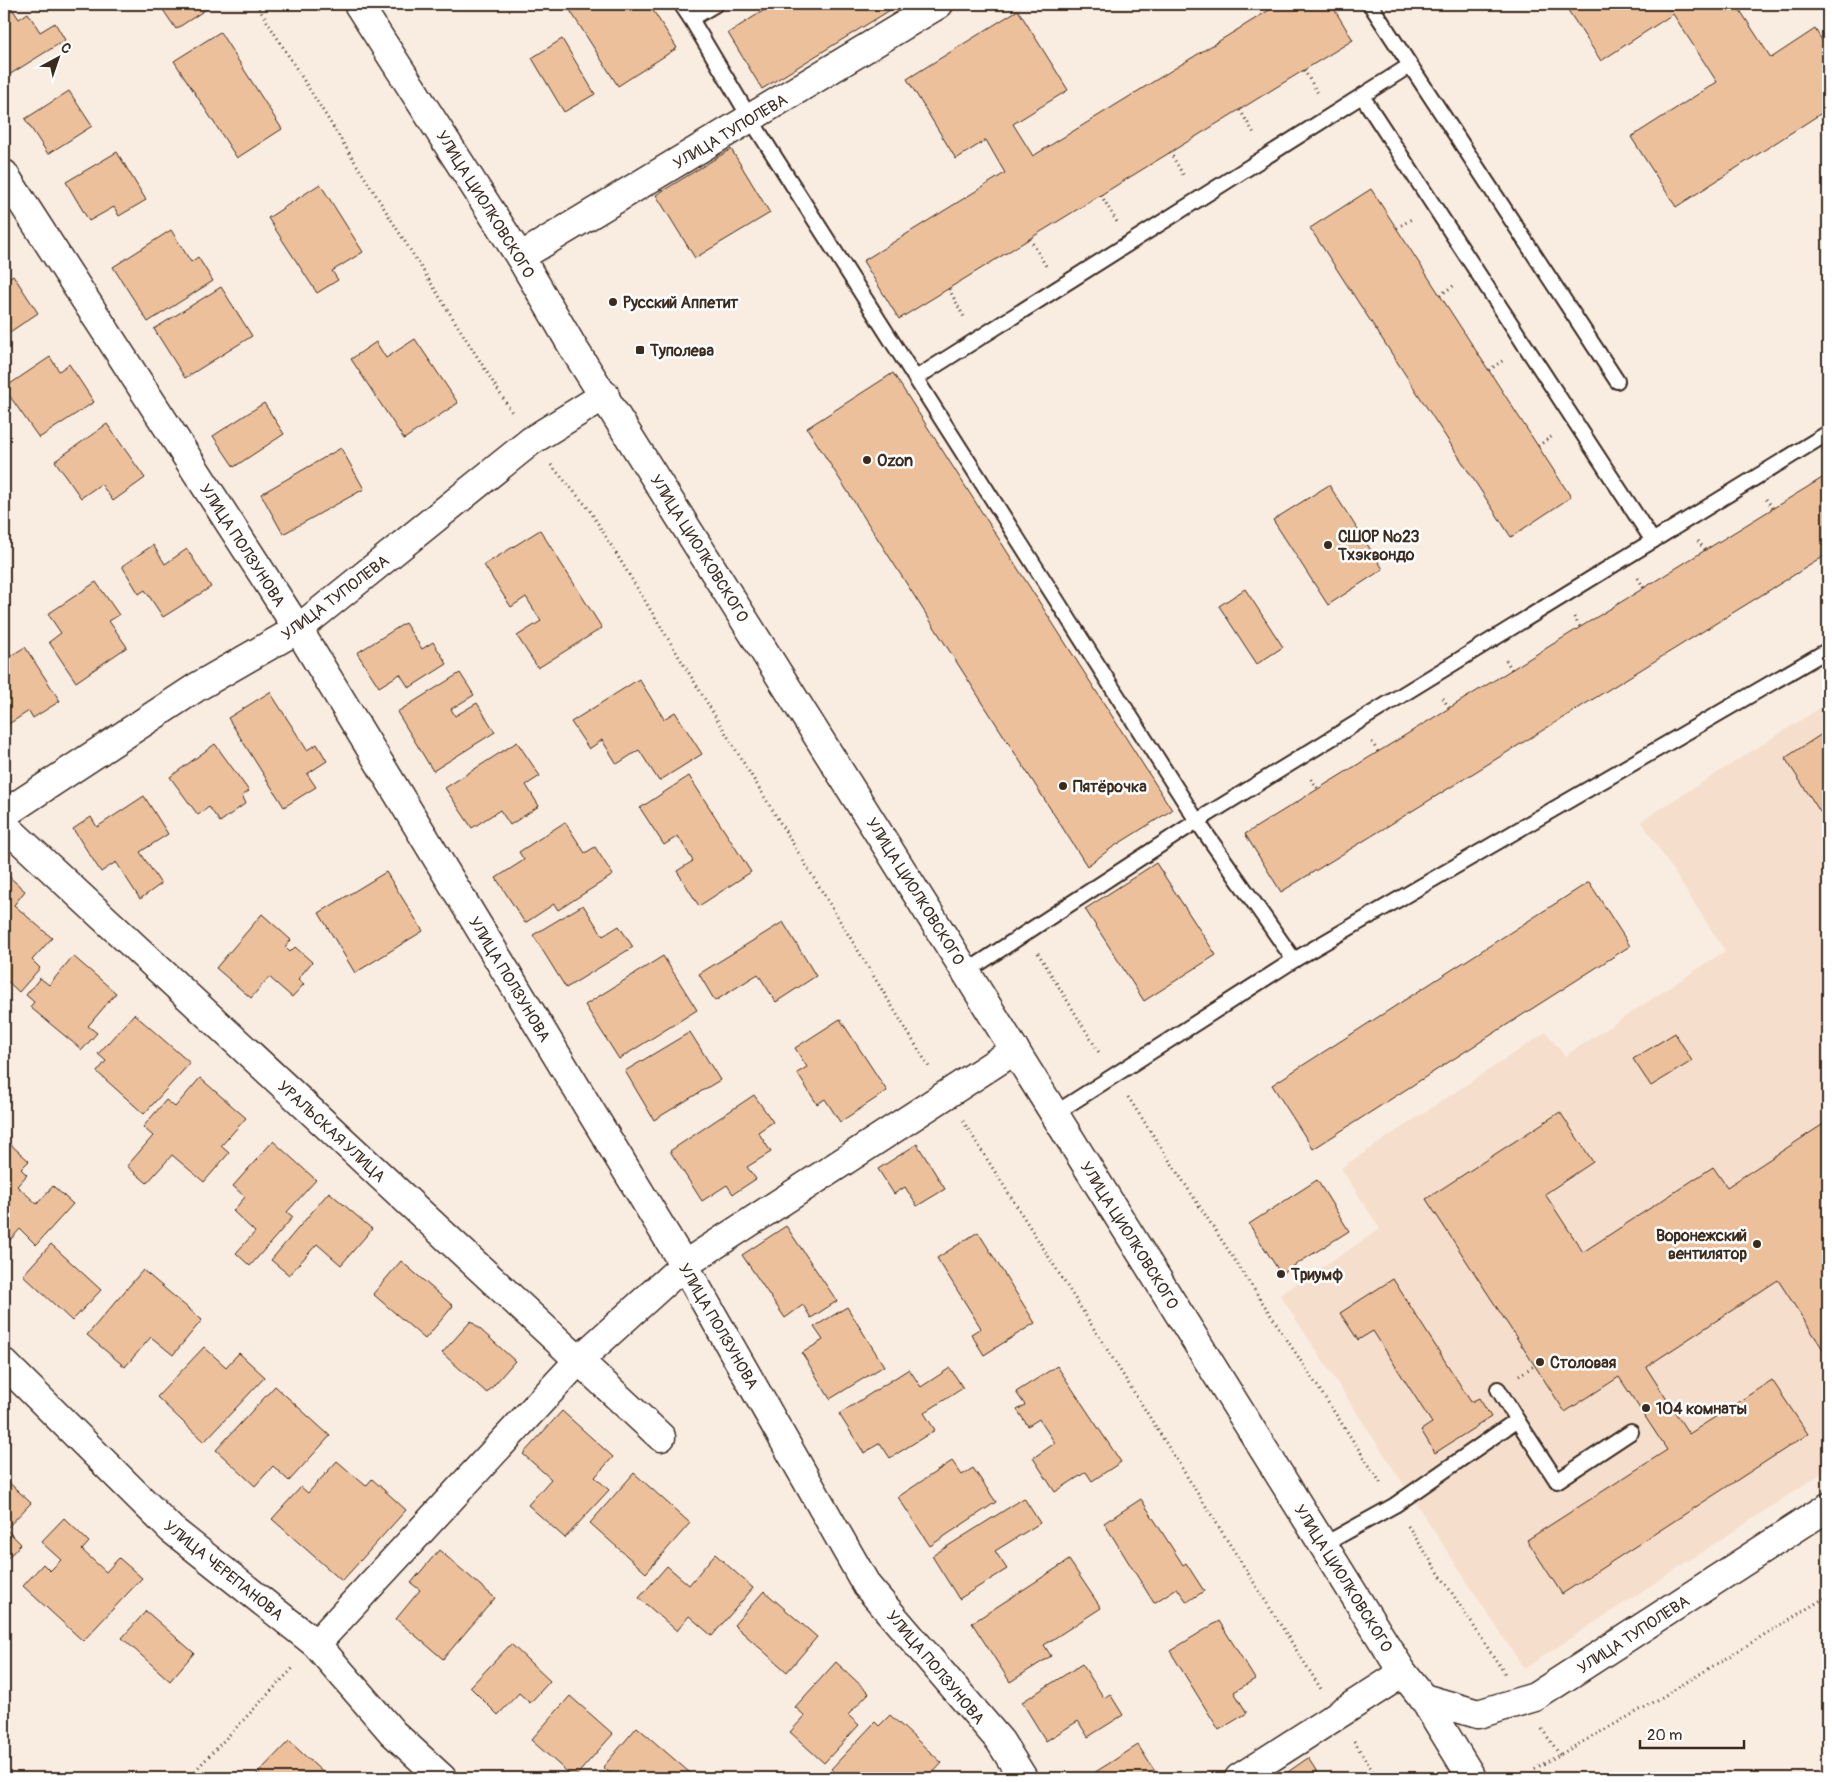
<svg xmlns="http://www.w3.org/2000/svg" width="1832" height="1782" font-family="Pangolin,sans-serif">
<style>
.built{fill:#f5dfcc}
.building{fill:#ecc09b;stroke:#3b2a1e}
.lines{fill:none;stroke-linecap:round;stroke-linejoin:round}
.lane-casing{stroke:#3b2a1e;stroke-width:18}
.street-casing{stroke:#3b2a1e;stroke-width:31}
.secondary-casing{stroke:#3b2a1e;stroke-width:31}
.path{stroke:#3b2a1e;stroke-width:3;stroke-dasharray:1 4;stroke-linecap:butt}
.lane{stroke:#fff;stroke-width:14}
.street{stroke:#fff;stroke-width:28}
.secondary{stroke:#fff;stroke-width:28}
.poi-dot{fill:#3b2a1e;stroke:#fff;stroke-width:2}
.labels{text-anchor:middle;stroke-width:5;stroke-linejoin:round;paint-order:stroke}
.street-label{font-size:16px;fill:#3b2a1e;stroke:#fff}
.poi-label{font-size:16px;font-weight:bold;fill:#3b2a1e;stroke:#fff;text-anchor:start}
</style>
<rect width="100%" height="100%" fill="#f9ece1"/>
<filter id="ink" filterUnits="userSpaceOnUse"><feTurbulence type="fractalNoise" baseFrequency=".02" numOctaves="2"/><feDisplacementMap in="SourceGraphic" scale="10" xChannelSelector="R" yChannelSelector="G"/><feConvolveMatrix kernelMatrix="1 2 1 2 8 2 1 2 1" color-interpolation-filters="sRGB"/></filter>
<g filter="url(#ink)">
<polygon class="built" points="1828,703 1828,1469 1524,1669 1280,1295 1380,1229 1341,1168 1546,1032 1565,1056 1725,951 1641,821"/>
<g class="building">
<polygon points="4,4 9,4 19,19 28,13 40,32 55,23 65,40 4,78"/>
<polygon points="159,4 206,4 208,8 176,29"/>
<polygon points="566,4 649,4 677,48 618,86"/>
<polygon points="774,4 900,4 762,89 728,33"/>
<polygon points="1279,4 1331,4 1353,40 899,319 863,261 1005,173 986,140 956,159 907,79 1018,10 1068,90 1013,124 1033,156"/>
<polygon points="1564,4 1736,4 1771,58 1815,29 1828,50 1828,109 1676,207 1631,137 1717,82 1673,14 1601,61"/>
<polygon points="220,32 282,129 237,158 174,61"/>
<polygon points="562,39 595,94 564,112 532,58"/>
<polygon points="69,91 92,126 48,154 25,119"/>
<polygon points="731,149 770,213 695,258 656,195"/>
<polygon points="117,152 146,200 119,216 114,207 89,221 66,182"/>
<polygon points="320,184 363,252 332,271 338,280 317,293 268,218"/>
<polygon points="1371,189 1571,497 1511,537 1310,228"/>
<polygon points="171,230 191,262 198,257 213,281 148,322 113,267"/>
<polygon points="13,275 38,313 4,336 4,281"/>
<polygon points="221,287 252,336 185,378 154,329"/>
<polygon points="415,339 458,403 404,439 351,359 376,342 386,358"/>
<polygon points="50,357 59,371 69,364 94,402 39,438 4,388"/>
<polygon points="893,373 1172,810 1113,847 1087,866 807,428"/>
<polygon points="264,403 284,434 234,467 213,436"/>
<polygon points="107,424 145,478 113,501 101,484 81,498 55,461"/>
<polygon points="341,448 364,489 283,534 261,494"/>
<polygon points="1827,475 1828,554 1281,892 1245,834"/>
<polygon points="1329,485 1383,569 1328,605 1273,520"/>
<polygon points="540,530 602,628 538,668 517,636 541,621 526,597 511,607 484,565"/>
<polygon points="153,545 165,564 187,549 211,587 163,617 145,590 139,594 122,566"/>
<polygon points="96,582 119,615 109,621 127,647 76,682 49,642 61,633 48,614"/>
<polygon points="1245,589 1283,647 1257,664 1219,606"/>
<polygon points="405,623 422,649 433,642 447,664 409,688 400,674 379,687 357,653"/>
<polygon points="25,647 60,701 33,718 29,711 4,727 4,660"/>
<polygon points="460,673 474,695 451,709 455,716 477,703 495,732 433,771 397,712"/>
<polygon points="639,679 664,719 675,712 702,754 659,781 639,750 617,764 602,740 589,749 571,722"/>
<polygon points="270,692 307,750 317,744 327,761 307,774 316,787 284,807 228,718"/>
<polygon points="1828,730 1828,824 1785,758"/>
<polygon points="517,742 540,776 526,785 539,806 510,825 500,810 472,828 445,788"/>
<polygon points="215,744 249,791 242,796 246,803 220,822 209,807 198,815 170,777"/>
<polygon points="689,776 751,872 699,906 677,871 693,861 678,836 664,845 640,808"/>
<polygon points="144,796 168,834 140,852 161,884 140,899 116,862 101,872 73,829 91,817 97,827"/>
<polygon points="565,822 585,853 595,847 613,875 558,910 554,904 525,923 496,878 524,860 519,852"/>
<polygon points="1156,863 1216,955 1144,1001 1085,909"/>
<polygon points="4,872 25,891 14,905 52,938 32,960 40,968 19,992 4,978"/>
<polygon points="386,872 423,931 355,973 319,913"/>
<polygon points="1589,882 1630,946 1313,1149 1272,1085"/>
<polygon points="583,905 603,936 619,926 633,947 566,988 533,935"/>
<polygon points="262,914 291,940 285,947 290,952 295,947 312,962 298,979 304,984 292,997 269,977 251,998 216,968"/>
<polygon points="783,922 816,976 776,1002 758,974 715,1001 699,974"/>
<polygon points="73,956 116,993 88,1026 97,1033 82,1050 30,1007 34,1002 26,995 40,978 49,985"/>
<polygon points="663,956 697,1010 619,1059 585,1005"/>
<polygon points="134,1014 190,1063 144,1114 97,1072 106,1061 98,1054"/>
<polygon points="840,1019 887,1091 840,1122 825,1099 817,1104 797,1073 807,1067 795,1048"/>
<polygon points="690,1032 720,1080 654,1120 625,1071"/>
<polygon points="1675,1033 1692,1061 1651,1086 1633,1059"/>
<polygon points="200,1078 246,1118 221,1146 229,1153 204,1182 172,1155 147,1183 127,1166 153,1136 143,1127 166,1100 175,1107"/>
<polygon points="754,1095 773,1122 758,1132 771,1152 747,1167 756,1179 733,1194 727,1185 702,1201 670,1151"/>
<polygon points="1560,1112 1593,1162 1545,1194 1583,1252 1713,1167 1727,1187 1828,1121 1828,1357 1778,1280 1646,1367 1689,1434 1772,1380 1808,1434 1562,1594 1527,1540 1667,1450 1619,1377 1565,1412 1426,1199"/>
<polygon points="273,1141 316,1180 287,1212 293,1217 250,1266 236,1253 255,1232 233,1211 245,1197 233,1186"/>
<polygon points="10,1144 29,1161 21,1169 27,1175 17,1186 37,1204 53,1186 73,1204 36,1245 20,1229 4,1247 4,1151"/>
<polygon points="917,1144 945,1189 917,1206 905,1187 894,1194 878,1169"/>
<polygon points="1317,1180 1349,1231 1281,1274 1249,1224"/>
<polygon points="329,1192 372,1229 341,1265 317,1244 289,1275 271,1260"/>
<polygon points="786,1226 837,1301 811,1318 803,1305 785,1318 742,1255"/>
<polygon points="978,1232 1035,1323 984,1355 971,1334 981,1328 937,1258"/>
<polygon points="51,1244 101,1290 72,1321 23,1275"/>
<polygon points="401,1261 453,1306 425,1339 373,1294"/>
<polygon points="143,1270 202,1320 173,1355 151,1337 125,1367 87,1335"/>
<polygon points="1393,1279 1471,1402 1479,1398 1491,1417 1435,1453 1421,1430 1432,1423 1373,1331 1358,1340 1340,1313"/>
<polygon points="847,1307 884,1366 830,1399 802,1353 823,1340 814,1327"/>
<polygon points="471,1321 515,1361 487,1393 442,1353"/>
<polygon points="204,1347 226,1367 239,1353 265,1377 204,1442 157,1397"/>
<polygon points="1057,1366 1121,1462 1092,1481 1086,1472 1055,1492 1033,1458 1055,1443 1039,1419 1028,1426 1017,1410 1025,1405 1016,1392"/>
<polygon points="950,1368 963,1388 924,1413 935,1430 890,1458 880,1443 864,1453 839,1414 909,1369 921,1387"/>
<polygon points="275,1386 330,1436 289,1481 273,1466 255,1486 216,1450"/>
<polygon points="562,1411 613,1457 595,1477 609,1490 565,1538 528,1505 551,1479 523,1454"/>
<polygon points="337,1461 366,1486 372,1479 406,1510 342,1581 272,1519 301,1487 308,1493"/>
<polygon points="952,1461 962,1475 973,1468 996,1502 930,1546 898,1497"/>
<polygon points="634,1473 690,1523 646,1573 590,1523"/>
<polygon points="4,1478 31,1503 6,1529 21,1544 4,1562"/>
<polygon points="1024,1498 1040,1523 995,1551 1007,1569 959,1599 932,1556"/>
<polygon points="1141,1499 1183,1565 1186,1563 1204,1591 1187,1602 1177,1588 1154,1603 1104,1523"/>
<polygon points="64,1518 89,1542 82,1550 106,1572 119,1558 142,1578 83,1641 23,1586 43,1564 50,1571 61,1560 41,1542"/>
<polygon points="439,1550 495,1598 443,1659 396,1619 420,1590 411,1583"/>
<polygon points="715,1554 753,1588 712,1636 689,1616 677,1631 639,1598 667,1566 689,1585"/>
<polygon points="1069,1560 1101,1608 1044,1645 1051,1656 1010,1682 972,1623"/>
<polygon points="764,1591 817,1637 787,1672 734,1625"/>
<polygon points="146,1611 194,1653 170,1681 122,1638"/>
<polygon points="1219,1621 1255,1679 1234,1692 1247,1713 1219,1730 1170,1651"/>
<polygon points="511,1644 550,1681 530,1703 519,1693 498,1715 470,1687"/>
<polygon points="1828,1645 1828,1659 1822,1649"/>
<polygon points="836,1662 869,1693 848,1715 859,1725 824,1763 790,1732 805,1716 795,1707"/>
<polygon points="1082,1664 1104,1698 1110,1694 1123,1715 1088,1737 1078,1721 1046,1741 1022,1702"/>
<polygon points="570,1696 613,1734 574,1778 531,1740"/>
<polygon points="890,1715 942,1763 928,1778 841,1778 831,1769 875,1722 879,1726"/>
<polygon points="637,1727 696,1778 609,1778 612,1774 603,1767"/>
<polygon points="289,1741 329,1778 259,1778 256,1775"/>
<polygon points="1138,1745 1159,1778 1086,1778"/>
<polygon points="1308,1758 1321,1778 1283,1778 1282,1776"/>
</g>
<g class="lines">
<defs>
<g id="lane">
<polyline points="681,4 691,19 716,4"/>
<polyline points="1370,4 1617,381"/>
<polyline points="691,19 750,118 1197,821 1294,960"/>
<polyline points="1362,96 1653,541"/>
<polyline points="916,378 1409,66"/>
<polyline points="966,972 1197,821 1828,433"/>
<polyline points="1054,1114 1294,960 1828,650"/>
<polyline points="1517,1420 1557,1481 1631,1432"/>
<polyline points="1323,1545 1395,1505 1517,1420 1498,1389"/>
</g>
<g id="street">
<polyline points="4,174 298,629 684,1265 867,1586 1000,1741 1023,1778"/>
<polyline points="520,257 939,4"/>
<polyline points="4,814 197,687 298,629 531,441 605,395"/>
<polyline points="4,825 661,1437"/>
<polyline points="4,1363 171,1529 316,1644 393,1733 442,1778"/>
<polyline points="316,1644 579,1360 684,1265 1015,1050"/>
<polyline points="1423,1698 1472,1778"/>
<polyline points="1239,1778 1403,1673"/>
</g>
<polyline id="secondary" points="358,4 520,257 574,349 966,972 1403,1673 1423,1698 1478,1714 1535,1697 1828,1507"/>
</defs>
<use href="#lane" class="lane-casing"/>
<use href="#street" class="street-casing"/>
<use href="#secondary" class="secondary-casing"/>
<g class="path">
<polyline points="256,4 513,414"/>
<polyline points="1304,70 1319,95"/>
<polyline points="1240,110 1255,135"/>
<polyline points="1170,152 1185,178"/>
<polyline points="1101,195 1117,222"/>
<polyline points="1397,228 1413,218"/>
<polyline points="1030,239 1046,266"/>
<polyline points="949,289 965,319"/>
<polyline points="1440,295 1456,284"/>
<polyline points="1489,370 1505,359"/>
<polyline points="1538,446 1554,435"/>
<polyline points="551,465 589,509 929,1067"/>
<polyline points="1766,499 1773,508"/>
<polyline points="1698,541 1705,550"/>
<polyline points="1638,578 1644,588"/>
<polyline points="1574,617 1580,627"/>
<polyline points="1506,660 1512,670"/>
<polyline points="1443,698 1449,708"/>
<polyline points="1372,742 1378,752"/>
<polyline points="1311,779 1318,789"/>
<polyline points="1038,953 1100,1054"/>
<polyline points="1128,1097 1382,1485"/>
<polyline points="963,1121 1321,1689"/>
<polyline points="1519,1375 1534,1366"/>
<polyline points="1408,1526 1505,1674"/>
<polyline points="1542,1729 1560,1755"/>
<polyline points="1354,1741 1377,1778"/>
<polyline points="188,1778 295,1666"/>
<polyline points="1534,1778 1534,1769 1649,1705 1828,1596"/>
</g>
<use href="#lane" class="lane"/>
<use href="#street" class="street"/>
<use href="#secondary" class="secondary"/>
</g>
</g>
<g class="poi-dot">
<circle cx="613" cy="302" r="5"/>
<rect x="635" y="345" width="10" height="10" rx="2.5"/>
<circle cx="867" cy="460" r="5"/>
<circle cx="1328" cy="545" r="5"/>
<circle cx="1063" cy="786" r="5"/>
<circle cx="1757" cy="1244" r="5"/>
<circle cx="1281" cy="1274" r="5"/>
<circle cx="1540" cy="1362" r="5"/>
<circle cx="1646" cy="1408" r="5"/>
</g>
<g class="labels">
<g class="street-label">
<text transform="translate(730 131) rotate(-31)" y="6">УЛИЦА ТУПОЛЕВА</text>
<text transform="translate(486 204) rotate(58)" y="6">УЛИЦА ЦИОЛКОВСКОГО</text>
<text transform="translate(243 545) rotate(57)" y="6">УЛИЦА ПОЛЗУНОВА</text>
<text transform="translate(700 548) rotate(58)" y="6">УЛИЦА ЦИОЛКОВСКОГО</text>
<text transform="translate(335 597) rotate(-37)" y="6">УЛИЦА ТУПОЛЕВА</text>
<text transform="translate(916 891) rotate(58)" y="6">УЛИЦА ЦИОЛКОВСКОГО</text>
<text transform="translate(510 979) rotate(59)" y="6">УЛИЦА ПОЛЗУНОВА</text>
<text transform="translate(332 1131) rotate(43)" y="6">УРАЛЬСКАЯ УЛИЦА</text>
<text transform="translate(1130 1235) rotate(58)" y="6">УЛИЦА ЦИОЛКОВСКОГО</text>
<text transform="translate(719 1326) rotate(60)" y="6">УЛИЦА ПОЛЗУНОВА</text>
<text transform="translate(224 1570) rotate(39)" y="6">УЛИЦА ЧЕРЕПАНОВА</text>
<text transform="translate(1344 1578) rotate(58)" y="6">УЛИЦА ЦИОЛКОВСКОГО</text>
<text transform="translate(1633 1634) rotate(-33)" y="6">УЛИЦА ТУПОЛЕВА</text>
<text transform="translate(936 1667) rotate(50)" y="6">УЛИЦА ПОЛЗУНОВА</text>
</g>
<g class="poi-label">
<text x="623" y="308">Русский Аппетит</text>
<text x="650" y="356">Туполева</text>
<text x="877" y="466">Ozon</text>
<text x="1338" y="542">СШОР №23<tspan x="1338" dy="18">Тхэквондо</tspan></text>
<text x="1073" y="792">Пятёрочка</text>
<text x="1747" y="1241" text-anchor="end">Воронежский<tspan x="1747" dy="18">вентилятор</tspan></text>
<text x="1291" y="1280">Триумф</text>
<text x="1550" y="1368">Столовая</text>
<text x="1656" y="1414">104 комнаты</text>
</g>
</g>
<rect width="1832" height="1782" fill="none" stroke="#fff" stroke-width="20"/>
<rect x="10" y="10" width="1812" height="1762" fill="none" stroke="#3b2a1e" stroke-width="2" filter="url(#ink)"/>
<g transform="translate(58 58) rotate(40)" stroke="#ffffff" stroke-width="4" paint-order="stroke">
<path d="M0-4L9 19L0 12L-9 19Z" fill="#3b2a1e"/>
<text y="-8" font-size="14" font-weight="bold" text-anchor="middle" fill="#3b2a1e">С</text>
</g>
<path d="M1640 1740v8h104v-8" fill="none" stroke="#3b2a1e" stroke-width="2.5"/>
<text x="1647" y="1740" font-size="15" fill="#3b2a1e" stroke="#ffffff" stroke-width="4" paint-order="stroke">20 m</text>
</svg>
